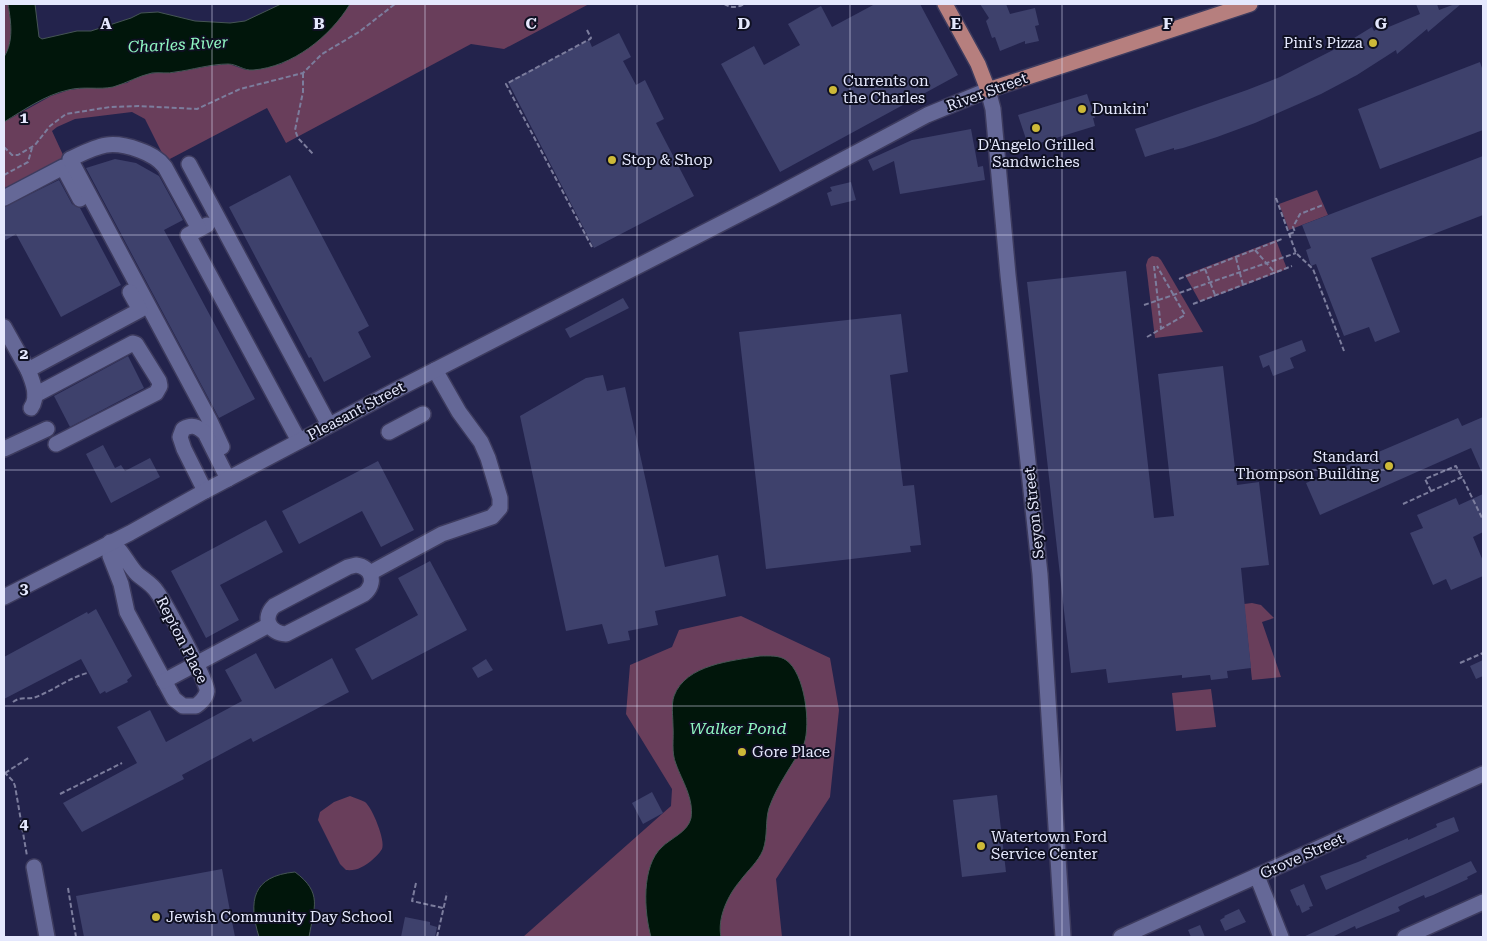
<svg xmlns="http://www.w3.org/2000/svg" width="1487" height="941" font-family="'Roboto Serif',serif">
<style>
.green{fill:#693e5b}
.water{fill:#01160b;stroke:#455554}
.building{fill:#3e416c}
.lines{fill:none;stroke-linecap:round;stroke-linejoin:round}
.minor-casing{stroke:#3d3b5e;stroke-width:18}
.major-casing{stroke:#3d3b5e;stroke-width:18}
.path{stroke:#7c7d9d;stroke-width:2;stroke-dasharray:5 2.5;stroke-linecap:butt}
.minor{stroke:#656897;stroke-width:15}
.major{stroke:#b67f7e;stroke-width:15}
.grid{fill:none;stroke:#e5e8fd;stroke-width:1;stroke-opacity:0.55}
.poi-dot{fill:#cdb938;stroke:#0f1022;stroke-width:2}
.labels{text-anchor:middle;stroke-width:4;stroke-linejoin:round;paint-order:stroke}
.poi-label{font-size:15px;fill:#e5e8fd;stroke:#0f1022;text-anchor:start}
.street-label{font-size:15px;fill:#e5e8fd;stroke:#0f1022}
.water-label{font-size:16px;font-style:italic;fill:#91f8c3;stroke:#0f1022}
.grid-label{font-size:16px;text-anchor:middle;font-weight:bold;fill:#e5e8fd;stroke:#0f1022;stroke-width:4;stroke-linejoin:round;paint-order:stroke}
</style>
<rect width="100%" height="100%" fill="#23234c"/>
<g class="green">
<path d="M4,4H8C11,22 14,41 4,57Z"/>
<polygon points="350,4 589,4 504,49 471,44 286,143 267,108 166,161 145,119 132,112 75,119 57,127 52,131 64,157 4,191 4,122 51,96 69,90 127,83 138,76 155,73 172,73 210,66 229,64 246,70 252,70 281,64 299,54 316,42 343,14"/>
<polygon points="1317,190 1328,215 1289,230 1279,204"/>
<polygon points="1276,240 1287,269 1200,302 1185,275"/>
<polygon points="1152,256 1158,257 1161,260 1203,332 1155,338 1146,265 1148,259"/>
<polygon points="1252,603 1261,605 1274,618 1262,622 1281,677 1252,680 1244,604"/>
<polygon points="741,616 830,658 839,710 830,797 776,879 782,937 523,937 671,806 672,789 626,714 630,665 672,647 679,630"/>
<polygon points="1211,689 1216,727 1176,731 1172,693"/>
<path d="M350,796C355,798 361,800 365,802C372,807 386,841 382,849C379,854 375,857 371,861C363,867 357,871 346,870L340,864L318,820L320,812L334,802Z"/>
</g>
<g class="water">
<path d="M8,4H35L39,37L42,39L77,31H91L131,18L141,13L158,12L195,21L230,23L245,21L281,4H350C330,37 292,67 253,70C244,71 237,64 228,64C210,64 192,70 175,72C168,74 160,72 152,73C138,76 127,83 113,87C99,90 83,86 68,90C45,95 24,110 4,122V57C14,41 11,22 8,4Z"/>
<path d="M760,656C769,656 779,655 786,660C805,673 811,724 804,744C793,764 777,785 769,808C765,821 768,836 763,850C758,862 748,870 740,881C728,895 717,918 721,937H651C644,912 641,866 662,847C671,838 688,832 691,818C694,798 682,781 676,764C671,752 674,739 673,726C673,716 671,705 674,696C686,664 732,661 760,656Z"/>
<path d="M295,872C323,893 314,907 309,937H259C248,901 252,876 295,872Z"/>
</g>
<g class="building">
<polygon points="875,4 920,4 958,75 780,172 721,64 754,46 764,65 800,45 788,24 821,6 832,27"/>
<polygon points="980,4 1006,4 1010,14 1035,8 1039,25 1035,26 1039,41 1025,44 1025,41 1000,51 995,37 992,38 986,21 989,18"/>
<polygon points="1416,4 1437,4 1439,10 1455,4 1461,4 1428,32 1427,29 1397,54 1396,50 1357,75 1321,94 1255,123 1217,137 1183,148 1174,150 1174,148 1145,157 1135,129 1247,90 1280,77 1341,46 1372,27 1374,31 1377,29 1379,31 1420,14"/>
<polygon points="619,33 631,57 623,61 636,85 645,80 664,119 656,123 694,196 594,248 508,82 589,40 592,47"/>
<polygon points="1480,62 1483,71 1483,130 1380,169 1358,109"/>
<polygon points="1087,94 1095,118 1093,118 1095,126 1030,146 1027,139 1026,139 1018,115"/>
<polygon points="971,129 978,167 983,166 985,180 900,194 894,161 873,171 868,160 912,140"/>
<polygon points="1483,156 1483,215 1371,258 1400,332 1375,342 1369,327 1344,336 1316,264 1311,266 1306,250 1311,248 1302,225"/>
<polygon points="115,159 136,163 159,176 183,220 164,230 255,399 219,418 86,168"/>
<polygon points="290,175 369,326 358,332 371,357 324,382 311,357 309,358 229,207"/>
<polygon points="59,180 72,204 80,208 121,285 61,317 16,234 4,241 4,207"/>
<polygon points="851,182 856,200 831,206 827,193 832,191 830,187"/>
<polygon points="1126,271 1154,518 1174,516 1158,374 1223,366 1237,485 1259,482 1269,565 1241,568 1251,668 1227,671 1228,678 1211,680 1210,675 1182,678 1182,675 1108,683 1106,669 1071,673 1027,282"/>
<polygon points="623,298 629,308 570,338 565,329"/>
<polygon points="901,314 908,372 890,375 903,486 914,485 921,545 910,546 911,552 766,569 739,332"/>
<polygon points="1302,340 1306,351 1290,358 1294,368 1273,376 1269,365 1263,368 1259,356"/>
<polygon points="128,356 144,388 70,427 54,396"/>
<polygon points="603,375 607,391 625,387 665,567 718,555 726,596 655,611 658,625 628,631 630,640 608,644 602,624 566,631 520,416 586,378"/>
<polygon points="1483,417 1483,475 1471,448 1320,515 1306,483 1458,418 1462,426"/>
<polygon points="103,445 115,468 121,465 125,471 150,458 160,477 111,503 86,454"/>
<polygon points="378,461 414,530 381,547 362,511 299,544 282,511"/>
<polygon points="1483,494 1483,532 1473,537 1483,561 1483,576 1451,590 1446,579 1433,585 1410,533 1423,528 1417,515 1456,498 1459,505"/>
<polygon points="266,520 283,552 220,585 239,620 206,638 171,571"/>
<polygon points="430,561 467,630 372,680 355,649 418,615 398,578"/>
<polygon points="96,609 132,676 127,680 128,682 106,693 105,691 100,694 81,659 4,699 4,657 87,612 88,614"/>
<polygon points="256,653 275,689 332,658 349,692 253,742 251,738 182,775 184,779 82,832 63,803 137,763 117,727 150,710 166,742 242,701 225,670"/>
<polygon points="486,659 493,670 478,678 472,668"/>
<polygon points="1483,660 1483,676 1476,679 1470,666"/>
<polygon points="652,792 663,813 643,824 632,803"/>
<polygon points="997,795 1006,872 962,877 953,800"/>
<polygon points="1454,817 1459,831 1326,890 1320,876 1358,862 1367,858 1366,856 1408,838 1408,840 1437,827 1436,824"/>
<polygon points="1471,861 1477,872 1467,877 1468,879 1433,895 1425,898 1424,895 1406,903 1398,907 1400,911 1356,929 1355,926 1332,937 1303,937"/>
<polygon points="222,869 235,937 84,937 76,896"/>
<polygon points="1304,884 1313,906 1309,907 1310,909 1302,913 1299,905 1297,906 1290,890"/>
<polygon points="1239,909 1246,922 1225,931 1220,920 1225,917 1224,916"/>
<polygon points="405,917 430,922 430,925 437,927 435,937 401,937"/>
<polygon points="1200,925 1205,937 1191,937 1188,930"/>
</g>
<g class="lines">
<defs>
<g id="minor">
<polyline points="189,164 329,425"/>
<polyline points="4,198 63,167 80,199"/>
<polyline points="207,225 188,235 299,441"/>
<path d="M199,229L165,167C158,158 150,154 139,150C109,139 98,146 70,159L209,419L222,447"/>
<polyline points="4,327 28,370"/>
<polyline points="35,395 133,343 136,344 159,381 160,386 156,393 56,444"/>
<path d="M31,408C39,397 33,382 28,370L140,310L130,292"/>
<polyline points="389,432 423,414"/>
<polyline points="4,449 47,429"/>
<path d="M205,491L184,449L180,437L183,429C192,424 197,426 205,433L228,479"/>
<path d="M110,542C123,550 127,564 137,574C144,580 152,584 157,592C165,603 208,682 207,691C206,698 201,702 196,706H183L174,699L127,612L121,584L110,556Z"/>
<path d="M356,565C372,567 377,583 364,594L286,634C269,633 262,618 274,606L348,567Z"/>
<polyline points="370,573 442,534 492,517 500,508 500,498 488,458 481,442 459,412 435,370"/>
<polyline points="4,597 130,533 205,491 398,389 771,198 927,115 988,90 993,109 1008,275 1040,574 1063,937"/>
<polyline points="164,681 269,625"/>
<polyline points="34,867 47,937"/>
<polyline points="1257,876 1281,937"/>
<polyline points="1121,937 1483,774"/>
<polyline points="1405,937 1483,902"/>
</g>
<polyline id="major" points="945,4 978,64 988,90 1250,4"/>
</defs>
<use href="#minor" class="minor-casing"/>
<use href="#major" class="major-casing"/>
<g class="path">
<path d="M724,4C731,8 737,8 744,4"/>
<polyline points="587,30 591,38 590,39 506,84 593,249"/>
<polyline points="303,73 303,92 295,130 298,138 313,154"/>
<polyline points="4,147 12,155 18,155 35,145 50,126 66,114 110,107 139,106 197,109 240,89 303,73 322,54 359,32 395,4"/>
<polyline points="4,175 28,162 32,148"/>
<polyline points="1276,198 1296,253 1313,269 1344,351"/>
<polyline points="1289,234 1295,232 1293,227 1300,214 1323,205"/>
<polyline points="1255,250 1275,273"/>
<polyline points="1236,258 1243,285"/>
<polyline points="1154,266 1161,328"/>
<polyline points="1205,269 1215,295"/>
<polyline points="1179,279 1282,239"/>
<polyline points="1193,304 1292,266"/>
<polyline points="1144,305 1296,253"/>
<polyline points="1147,337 1185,315 1157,266"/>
<polyline points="1431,491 1425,479 1456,466 1462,477"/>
<polyline points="1403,504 1462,477 1483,520"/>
<polyline points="1483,540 1483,542"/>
<polyline points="1460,663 1483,653"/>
<path d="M13,702C20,696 29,700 36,697C54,690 69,678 87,673"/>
<polyline points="4,772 13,781 15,786 27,856"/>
<polyline points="5,773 30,757"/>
<polyline points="60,794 122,763"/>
<polyline points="416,883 412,901 443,908"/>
<polyline points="68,888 76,937"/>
<polyline points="437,937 447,893"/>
</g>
<use href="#minor" class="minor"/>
<use href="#major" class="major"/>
</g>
<path class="grid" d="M212,4V937M425,4V937M637,4V937M850,4V937M1062,4V937M1275,4V937M4,235H1483M4,470H1483M4,706H1483"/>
<g class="poi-dot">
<circle cx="1373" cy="43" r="5"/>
<circle cx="833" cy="90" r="5"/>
<circle cx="1082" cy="109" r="5"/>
<circle cx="1036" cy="128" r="5"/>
<circle cx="612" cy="160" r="5"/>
<circle cx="1389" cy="466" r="5"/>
<circle cx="742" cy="752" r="5"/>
<circle cx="981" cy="846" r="5"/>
<circle cx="156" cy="917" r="5"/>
</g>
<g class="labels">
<g class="poi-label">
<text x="1363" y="48" text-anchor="end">Pini's Pizza</text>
<text x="843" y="86">Currents on<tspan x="843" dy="17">the Charles</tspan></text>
<text x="1092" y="114">Dunkin'</text>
<text x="1036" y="150" text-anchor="middle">D'Angelo Grilled<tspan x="1036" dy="17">Sandwiches</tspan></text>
<text x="622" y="165">Stop &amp; Shop</text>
<text x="1379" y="462" text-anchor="end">Standard<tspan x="1379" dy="17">Thompson Building</tspan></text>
<text x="752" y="757">Gore Place</text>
<text x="991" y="842">Watertown Ford<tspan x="991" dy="17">Service Center</tspan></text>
<text x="166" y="922">Jewish Community Day School</text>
</g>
<g class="street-label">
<text transform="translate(987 92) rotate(-20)" y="5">River Street</text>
<text transform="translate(356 411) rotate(-28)" y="5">Pleasant Street</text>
<text transform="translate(1034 513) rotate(-96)" y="5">Seyon Street</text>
<text transform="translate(182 640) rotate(63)" y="5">Repton Place</text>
<text transform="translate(1302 856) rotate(-24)" y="5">Grove Street</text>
</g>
<g class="water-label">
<text transform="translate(178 44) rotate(-3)" y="6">Charles River</text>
<text x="738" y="734">Walker Pond</text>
</g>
</g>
<g class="grid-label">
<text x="106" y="29">A</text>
<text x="319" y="29">B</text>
<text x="531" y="29">C</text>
<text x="744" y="29">D</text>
<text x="956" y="29">E</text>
<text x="1168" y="29">F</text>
<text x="1381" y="29">G</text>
<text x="24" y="123">1</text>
<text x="24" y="359">2</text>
<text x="24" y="594">3</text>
<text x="24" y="829">4</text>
</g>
<rect width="1487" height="941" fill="none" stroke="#e5e8fd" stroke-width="10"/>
</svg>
